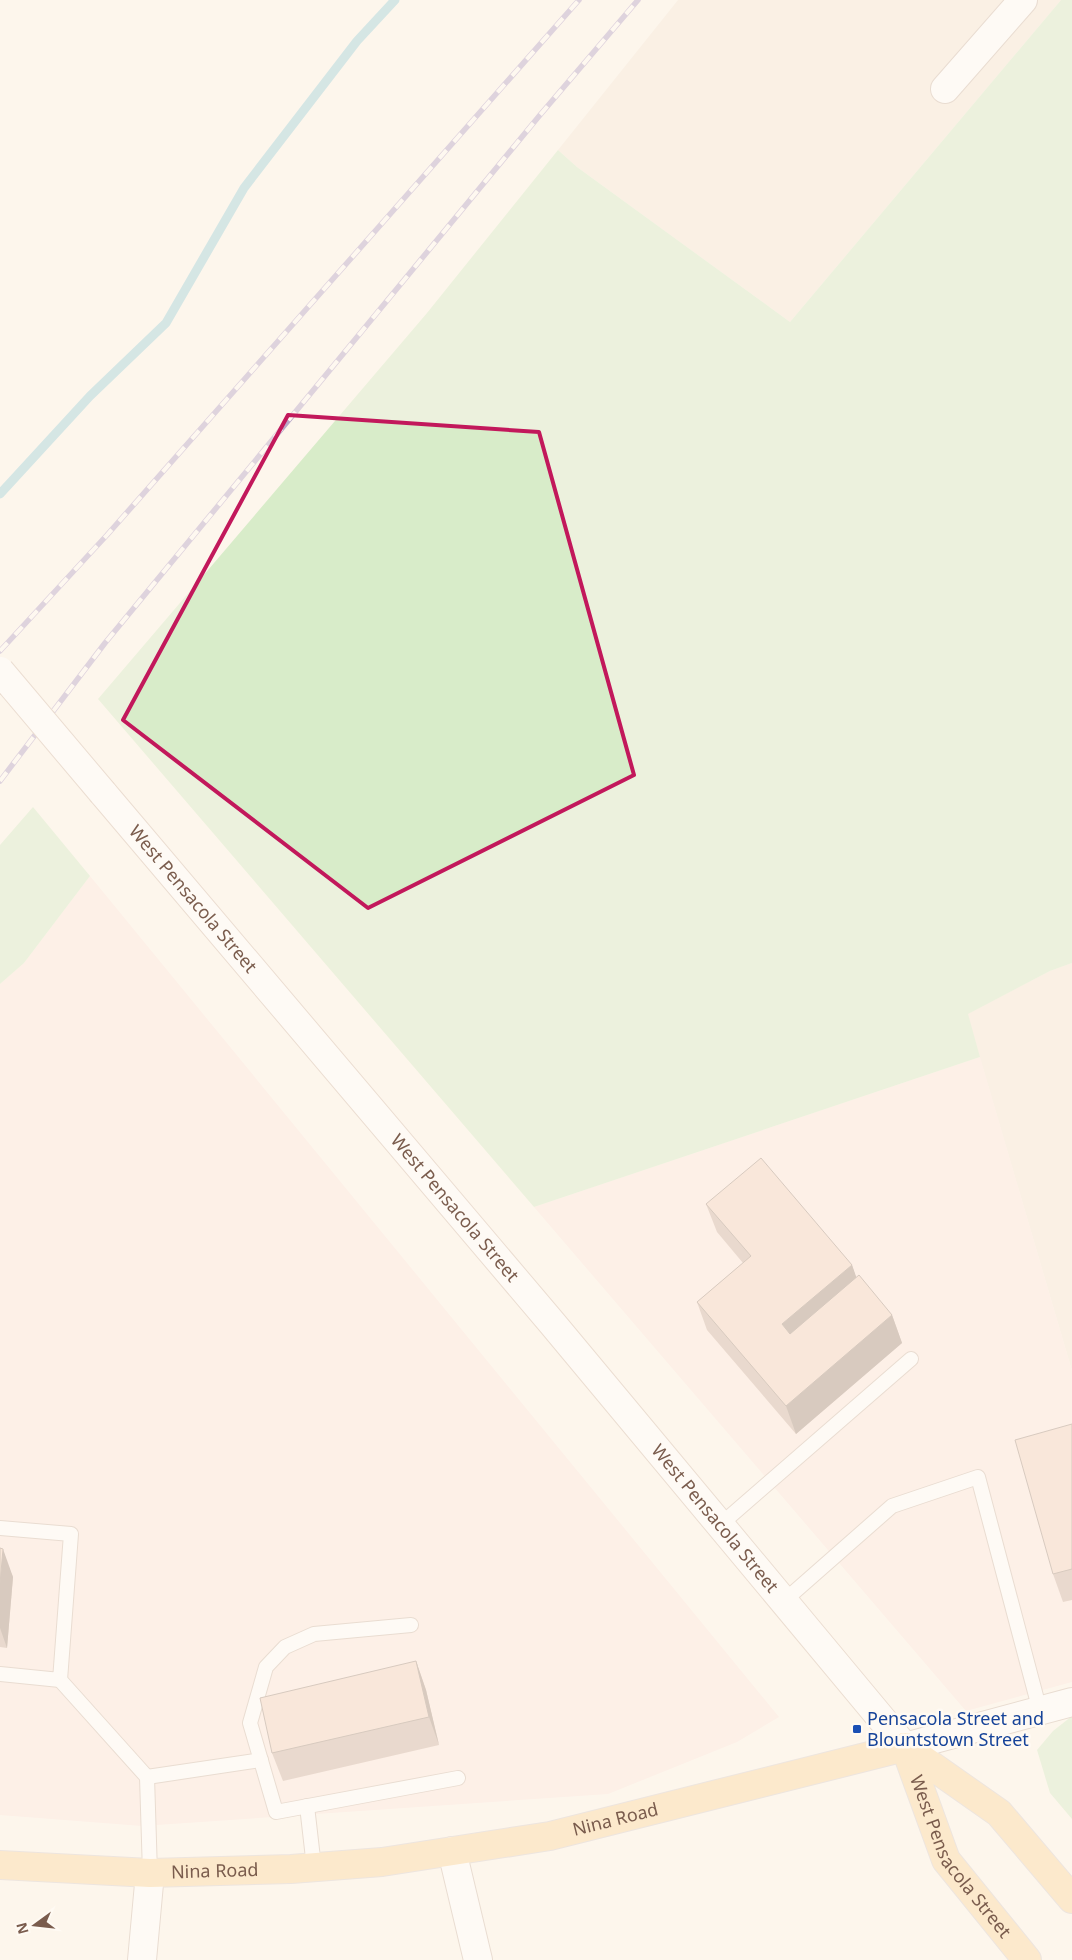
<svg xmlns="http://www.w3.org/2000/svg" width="1072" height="1960" font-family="'Noto Sans',sans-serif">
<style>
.residential{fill:#f5e8da}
.commercial{fill:#fde8e0}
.green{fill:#d8ecc9}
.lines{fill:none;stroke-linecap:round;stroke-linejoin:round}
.stream{stroke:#a5d3da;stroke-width:9}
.service-casing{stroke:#d1beb0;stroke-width:16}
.minor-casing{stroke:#d1beb0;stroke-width:30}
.secondary-casing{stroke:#d6c0b0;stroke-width:30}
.primary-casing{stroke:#dad1cd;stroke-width:30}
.service{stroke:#fff;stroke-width:14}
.minor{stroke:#fff;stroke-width:28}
.secondary{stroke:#fff;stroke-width:28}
.primary{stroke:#fbd9a5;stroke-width:28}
.rail-casing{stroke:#b9a8c9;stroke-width:5.5}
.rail{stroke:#fffaf3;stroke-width:4;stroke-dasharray:11;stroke-linecap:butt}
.secondary-bridge-casing{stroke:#d6c0b0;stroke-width:30;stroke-linecap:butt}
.secondary-bridge{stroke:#fff;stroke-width:28}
.wall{fill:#d1b7a8}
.shaded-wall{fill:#aa9588}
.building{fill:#f3d5c3;stroke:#aa9588}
.marked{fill:none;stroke:#c2185b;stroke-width:4;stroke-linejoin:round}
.transit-dot{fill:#1a4fb4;stroke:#fffaf3;stroke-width:2}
.labels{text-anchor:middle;stroke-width:5;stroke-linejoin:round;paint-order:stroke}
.street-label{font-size:18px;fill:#7a5c4d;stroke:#fffaf3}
.transit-label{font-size:18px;fill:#164399;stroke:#fffaf3;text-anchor:start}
</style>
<rect width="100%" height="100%" fill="#fdf6ec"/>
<g class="residential">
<polygon points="678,0 1061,0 790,322 577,167 558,150"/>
<polygon points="1072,963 1072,1371 967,1014 1050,971"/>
</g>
<g class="commercial">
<polygon points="90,876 779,1717 737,1742 608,1794 142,1826 0,1815 0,984 24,963"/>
<polygon points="980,1057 1072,1371 1072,1682 966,1711 534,1207"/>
</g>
<g class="green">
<polygon points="1061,0 1072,0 1072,963 1050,971 968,1014 980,1057 534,1207 98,699 427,313 558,150 577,167 790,322"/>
<polygon points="33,807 90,876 24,963 0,984 0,845"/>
<polygon points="1072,1716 1072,1819 1050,1793 1037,1750 1053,1731"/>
</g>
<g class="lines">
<polyline class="stream" points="0,494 90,396 166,323 244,188 357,41 395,0"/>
<defs>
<g id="service">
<polyline points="720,1525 911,1359"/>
<polyline points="0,1528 71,1534 60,1680 0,1674"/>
<polyline points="784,1601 892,1506 978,1477 1040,1711"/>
<polyline points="411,1625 314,1634 285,1647 266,1667 250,1723 276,1812 458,1778"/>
<polyline points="60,1680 147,1777 150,1873"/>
<polyline points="147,1777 261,1760"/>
<polyline points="307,1806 314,1867"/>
</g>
<g id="minor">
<polyline points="945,89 1023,0"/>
<polyline points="905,1747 1072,1702"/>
<polyline points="452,1851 478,1960"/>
<polyline points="142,1960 150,1873"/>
</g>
<g id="secondary">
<path id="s1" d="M103,793L552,1323L905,1747"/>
</g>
<g id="primary">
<path id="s2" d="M905,1747L946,1860L1027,1960"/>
<polyline points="905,1747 999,1813 1072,1899"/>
<path id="s3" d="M0,1865L150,1873L291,1869L382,1862L550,1836L905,1747"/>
</g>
</defs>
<use href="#service" class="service-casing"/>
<use href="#minor" class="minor-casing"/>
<use href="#secondary" class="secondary-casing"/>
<use href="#primary" class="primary-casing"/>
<use href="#service" class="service"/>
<use href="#minor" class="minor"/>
<use href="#secondary" class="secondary"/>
<use href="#primary" class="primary"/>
<defs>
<g id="rail">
<polyline points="0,651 107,535 579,0"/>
<polyline points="0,781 105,643 540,115 638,0"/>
</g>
</defs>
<use href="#rail" class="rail-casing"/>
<use href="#rail" class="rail"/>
<defs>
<polyline id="secondary-bridge" points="0,671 103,793"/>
</defs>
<use href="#secondary-bridge" class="secondary-bridge-casing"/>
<use href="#secondary-bridge" class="secondary-bridge"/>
</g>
<g class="wall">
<polygon points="706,1204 852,1265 856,1278 892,1315 902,1343 796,1434 707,1330 697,1302 743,1263 717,1232"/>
<polygon points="1072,1424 1072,1600 1063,1602 1053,1574"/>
<polygon points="0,1548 13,1577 7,1648 0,1647"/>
<polygon points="416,1661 426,1690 439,1745 283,1781 272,1753"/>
</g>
<g class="shaded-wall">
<polygon points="852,1265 862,1293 792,1353 782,1324"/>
<polygon points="892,1315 902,1343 796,1434 786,1406"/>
<polygon points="3,1549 13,1577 7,1648 0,1628 0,1584"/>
<polygon points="416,1661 426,1690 439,1745 429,1717"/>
</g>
<g class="building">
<polygon points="761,1158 852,1265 782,1324 790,1334 859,1275 892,1315 786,1406 697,1302 751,1256 706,1204"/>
<polygon points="1072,1424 1072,1569 1053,1574 1015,1440"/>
<polygon points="0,1548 3,1549 0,1584"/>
<polygon points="416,1661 429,1717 272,1753 260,1698"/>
</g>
<path d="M0 0H1072V1960H0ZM288,415L539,432L634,775L368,908L123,720Z" fill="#fdf6ec" fill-opacity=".55" fill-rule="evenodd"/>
<path class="marked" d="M288,415L539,432L634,775L368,908L123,720Z"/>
<rect class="transit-dot" x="852" y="1724" width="10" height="10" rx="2.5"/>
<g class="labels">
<g class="street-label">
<text dy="6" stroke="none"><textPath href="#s1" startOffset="139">West Pensacola Street</textPath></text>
<text dy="6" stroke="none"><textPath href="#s1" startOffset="544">West Pensacola Street</textPath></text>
<text dy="6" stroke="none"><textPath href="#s1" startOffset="949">West Pensacola Street</textPath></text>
<text dy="6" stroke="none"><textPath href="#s3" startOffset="620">Nina Road</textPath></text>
<text dy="6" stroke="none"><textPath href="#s2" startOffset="124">West Pensacola Street</textPath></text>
<text dy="6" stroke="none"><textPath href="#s3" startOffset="215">Nina Road</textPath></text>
</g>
<g class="transit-label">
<text x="867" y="1725">Pensacola Street and<tspan x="867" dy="21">Blountstown Street</tspan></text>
</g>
</g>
<g transform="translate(35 1925) rotate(255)" stroke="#fffaf3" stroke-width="4" paint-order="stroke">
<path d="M0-4L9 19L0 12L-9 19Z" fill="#7a5c4d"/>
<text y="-8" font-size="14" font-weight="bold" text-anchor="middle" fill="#7a5c4d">N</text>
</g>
</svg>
